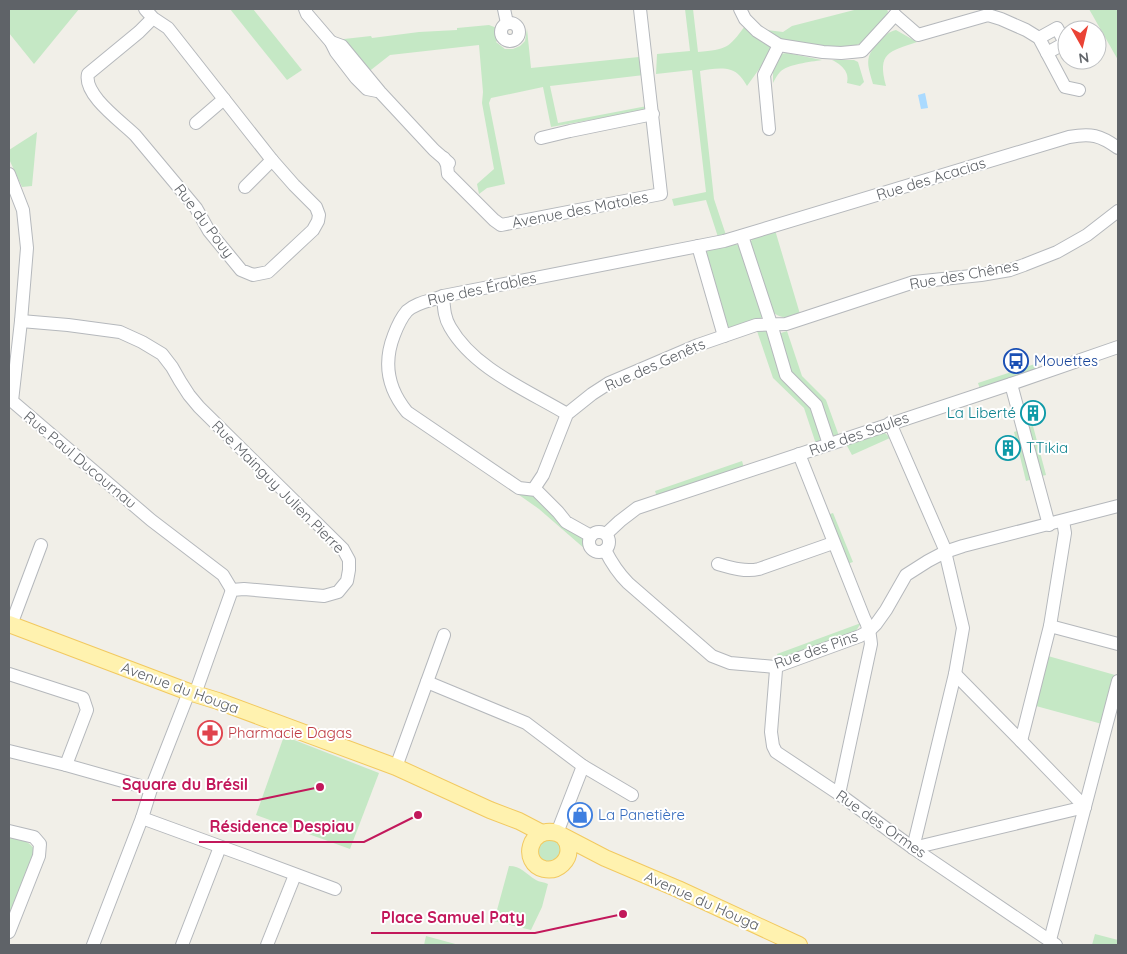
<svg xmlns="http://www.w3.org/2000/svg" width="1127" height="954" font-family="Quicksand,sans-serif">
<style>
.green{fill:#c5e8c5}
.water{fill:#aadaff}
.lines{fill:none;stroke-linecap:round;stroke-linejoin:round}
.minor-casing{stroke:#b5b8bc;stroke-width:14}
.major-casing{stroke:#f2c960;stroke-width:18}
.minor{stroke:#fff;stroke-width:12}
.major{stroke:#fff2af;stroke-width:16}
.labels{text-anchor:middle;stroke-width:4;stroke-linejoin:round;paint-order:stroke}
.street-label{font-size:15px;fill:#5f6368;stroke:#fff}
.transit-label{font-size:15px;fill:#164399;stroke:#fff;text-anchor:start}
.culture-label{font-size:15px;fill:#0d838f;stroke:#fff;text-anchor:end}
.health-label{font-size:15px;fill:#be3a42;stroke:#fff;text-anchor:start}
.shop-label{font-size:15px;fill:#366cbe;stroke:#fff;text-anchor:start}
.leader{fill:none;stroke:#c2185b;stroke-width:2}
.callout-dot{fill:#c2185b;stroke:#fff;stroke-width:2}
.callout-label{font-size:16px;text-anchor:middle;font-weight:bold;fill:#c2185b;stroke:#fff;stroke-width:4;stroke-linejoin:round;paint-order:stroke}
</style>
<rect width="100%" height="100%" fill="#f1efe8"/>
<g class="green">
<polygon points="9,9 79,9 34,64 9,33"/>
<polygon points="230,9 253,9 302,70 287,80"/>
<path d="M685,9H693L698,52C727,49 728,49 745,26L770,45L772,51L747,86C745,83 743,79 740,76C730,65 713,69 700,71L714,199L726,235L718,237L706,200L674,206L672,199L706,192L692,70L656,74L657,54L690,51Z"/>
<polygon points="858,9 887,9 888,12 884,20 863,42 851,48 835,48 785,41 767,33 767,30 783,32 792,26"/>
<polygon points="1089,9 1118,9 1118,60"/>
<polygon points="489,25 497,28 498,40 496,42 505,49 513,49 520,46 525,41 527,29 531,68 639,57 644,75 550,86 558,123 647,106 646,110 551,127 543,87 491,98 489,103 505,184 487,188 479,194 477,184 494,169 482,103 483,92 479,45 390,55 367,73 340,42 344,39 371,36 372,38 419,32 457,30 457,28"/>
<path d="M896,30L917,42C889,52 877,52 886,86L873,84C867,63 864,57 880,41C886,35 888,32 896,30Z"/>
<path d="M787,53L822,60C810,62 788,64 780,72C777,75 775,79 773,83V68L780,54Z"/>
<path d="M832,60H854L858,62L864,82L860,86L847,83C850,72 841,64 832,60Z"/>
<polygon points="37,132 32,186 22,187 9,159 9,150"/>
<path d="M775,230L800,314C790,317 783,320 774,313L750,243L754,236Z"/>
<polygon points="732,243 738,245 742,249 763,316 760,319 728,330 705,250"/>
<polygon points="764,330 769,333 808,403 821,437 820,441 816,444 804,408 773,378 757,331"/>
<polygon points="787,331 802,376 826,400 839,436 834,437 831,435 792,373 779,337 781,333"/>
<polygon points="1035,364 1036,369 980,389 978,383"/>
<polygon points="1033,426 1046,475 1042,476 1028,427"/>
<polygon points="1019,430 1033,479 1026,481 1014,432"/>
<polygon points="879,431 885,433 890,438 852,455 846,444"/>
<polygon points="742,461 744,468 657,497 655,491"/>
<polygon points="512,490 536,494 586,540 587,544 585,549 539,509"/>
<polygon points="833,513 853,562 847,564 827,515"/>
<polygon points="861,623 854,634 779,660 777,654"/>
<polygon points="1048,656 1115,675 1102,724 1036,706"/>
<polygon points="284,736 379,773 350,849 256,815"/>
<polygon points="545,835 565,845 560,860 549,863 538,857 536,843"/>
<path d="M9,837C19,839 30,840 35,851L12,911L9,913Z"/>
<path d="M509,866C521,866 526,874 536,880C539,882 544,882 548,884L542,907L531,930L494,921Z"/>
<polygon points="1095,934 1118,940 1118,945 1092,945"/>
<polygon points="426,936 459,945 424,945"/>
</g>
<polygon class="water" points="925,93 928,108 921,109 918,95"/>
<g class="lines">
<defs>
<g id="minor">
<path d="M145,9L153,18L168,28L272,160L294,185L316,207L319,215L318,221L313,230L268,272L253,275L241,270L209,231L196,208L135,135C122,122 83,95 88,74L139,32L153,18"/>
<polyline points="305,9 307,14 331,42 336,52 356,78 367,89 377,91"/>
<polyline points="504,9 507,23"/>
<polyline points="740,9 745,19 757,31 779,45 823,52 841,53 862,51 895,15"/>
<polyline points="895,15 918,35 988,15 1001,19 1026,30 1039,38 1065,87 1079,90"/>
<circle cx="510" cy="32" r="9"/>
<polyline points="1039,38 1057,28 1065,43 1047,53"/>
<polyline points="331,42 342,46 380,92 434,150 449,163"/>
<polyline points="196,123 224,99"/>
<polyline points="769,129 764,75 779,45"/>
<polyline points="541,138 570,131 653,114"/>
<polyline points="444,158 447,165 448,174 494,220 501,225 661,194 640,9"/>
<polyline points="9,174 23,210 27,248 21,321 12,401 151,520 223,575 232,590"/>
<polyline points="245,187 272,160"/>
<polyline points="742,236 771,324 786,375 816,405 829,444"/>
<polyline points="698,246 724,336"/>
<path d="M443,296C444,307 444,317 450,327C474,369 527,390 567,414"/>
<polyline points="21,321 68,325 120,332 142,342 162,354 172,367 180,381 189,395 199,407 343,549 349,560 349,570 347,581 338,592 324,596 244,589 232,590 195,694"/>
<polyline points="1011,384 1049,525"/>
<polyline points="890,423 944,547 963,628 955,674 913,848"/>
<path d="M799,454L864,618C869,626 870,635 871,644L839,794"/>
<polyline points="536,490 535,487 543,475 567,414 592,394 609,383 698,345 756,325 786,324 914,282 981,275 1010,270 1024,265 1057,252 1087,235 1118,211"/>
<circle cx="599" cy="542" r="10"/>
<polyline points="606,534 620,521 637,508 1011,384 1118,347"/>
<path d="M591,536L566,522L558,512L536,490L519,488L407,412C388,389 383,363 394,335C397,327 401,318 407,311C417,302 431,301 443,296L724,241L1069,137C1091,133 1100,135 1118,148"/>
<path d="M605,550C611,562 618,573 628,583L712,656L730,663L775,667L860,636L869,631L876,624L886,610L906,575L928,561L945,552L963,546L1118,506"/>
<path d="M718,564C732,568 745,572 759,569L833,543"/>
<polyline points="11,625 41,545"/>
<polyline points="1050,626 1118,644"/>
<polyline points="775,667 776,670 771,732 773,746 776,752 839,794 913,848 1056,945"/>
<polyline points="9,674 83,698 87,710 66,765"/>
<polyline points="955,674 1021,741 1085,807"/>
<polyline points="427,682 526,723 583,766 632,795"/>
<polyline points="1021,741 1050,626 1065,533 1063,521"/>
<polyline points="9,751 66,765 151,789"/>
<polyline points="396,767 444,635"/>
<polyline points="142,818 249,857 335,889"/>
<polyline points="9,831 34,837 40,844 39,856 9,932"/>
<polyline points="557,833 583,766"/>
<polyline points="913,848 1085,807"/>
<polyline points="1050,940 1118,681"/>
<polyline points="93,945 142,818 151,789 189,692"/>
<polyline points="182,945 220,847"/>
<polyline points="267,945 295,875"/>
</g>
<g id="major">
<polyline points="9,624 189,692 218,701 396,767 490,810 519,821 542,833"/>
<path d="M563,836C565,839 568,843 568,846C571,860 558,872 544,869C520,863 529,825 557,833L605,858L678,889L799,945"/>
</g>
</defs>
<use href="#minor" class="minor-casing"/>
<use href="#major" class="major-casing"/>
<use href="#minor" class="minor"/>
<use href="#major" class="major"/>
</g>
<defs>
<symbol id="bus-ring" viewBox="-11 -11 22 22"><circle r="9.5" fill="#fff" stroke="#1a4fb4" stroke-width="1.5"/><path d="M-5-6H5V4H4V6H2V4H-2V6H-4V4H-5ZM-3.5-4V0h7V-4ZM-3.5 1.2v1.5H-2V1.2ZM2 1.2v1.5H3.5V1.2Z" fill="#1a4fb4"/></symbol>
<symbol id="building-ring" viewBox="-11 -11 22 22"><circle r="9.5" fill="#fff" stroke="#0f9aa8" stroke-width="1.5"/><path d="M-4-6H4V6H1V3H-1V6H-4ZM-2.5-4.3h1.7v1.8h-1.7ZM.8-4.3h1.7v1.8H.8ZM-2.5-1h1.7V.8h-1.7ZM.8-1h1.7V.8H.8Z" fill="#0f9aa8"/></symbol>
<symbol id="pharmacy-ring" viewBox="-11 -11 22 22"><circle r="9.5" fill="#fff" stroke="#e0444e" stroke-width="1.5"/><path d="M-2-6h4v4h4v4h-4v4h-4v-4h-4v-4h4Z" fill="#e0444e"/></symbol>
<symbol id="shop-ring" viewBox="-11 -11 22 22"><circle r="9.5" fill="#fff" stroke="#3f7fe0" stroke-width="1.5"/><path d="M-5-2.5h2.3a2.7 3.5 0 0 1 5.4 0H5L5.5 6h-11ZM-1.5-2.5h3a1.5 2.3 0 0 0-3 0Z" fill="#3f7fe0"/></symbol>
</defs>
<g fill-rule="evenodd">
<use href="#bus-ring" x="1002" y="347" width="28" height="28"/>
<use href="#building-ring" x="1019" y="399" width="28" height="28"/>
<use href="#building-ring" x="994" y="434" width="28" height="28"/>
<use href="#pharmacy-ring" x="196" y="719" width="28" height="28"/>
<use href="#shop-ring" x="566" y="801" width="28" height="28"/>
</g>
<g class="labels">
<g class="street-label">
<text transform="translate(931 179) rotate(-17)" y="5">Rue des Acacias</text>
<text transform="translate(580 210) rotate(-11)" y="5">Avenue des Matoles</text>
<text transform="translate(204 221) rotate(53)" y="5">Rue du Pouy</text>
<text transform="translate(964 275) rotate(-10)" y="5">Rue des Chênes</text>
<text transform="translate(482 289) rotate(-12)" y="5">Rue des Érables</text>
<text transform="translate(655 365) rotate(-24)" y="5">Rue des Genêts</text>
<text transform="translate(859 434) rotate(-19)" y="5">Rue des Saules</text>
<text transform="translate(80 460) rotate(40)" y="5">Rue Paul Ducournau</text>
<text transform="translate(278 487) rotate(45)" y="5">Rue Mainguy Julien Pierre</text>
<text transform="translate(816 650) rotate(-19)" y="5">Rue des Pins</text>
<text transform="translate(180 688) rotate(20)" y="5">Avenue du Houga</text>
<text transform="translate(881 824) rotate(35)" y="5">Rue des Ormes</text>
<text transform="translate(702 901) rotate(24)" y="5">Avenue du Houga</text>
</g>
<g class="transit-label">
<text x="1034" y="366">Mouettes</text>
</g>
<g class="culture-label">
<text x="1016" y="418">La Liberté</text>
<text x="1026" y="453" text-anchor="start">TTikia</text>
</g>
<g class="health-label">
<text x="228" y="738">Pharmacie Dagas</text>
</g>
<g class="shop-label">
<text x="598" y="820">La Panetière</text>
</g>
</g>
<path class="leader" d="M320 787L258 800H112M418 815L364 842H199M623 914L535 933H371"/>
<g class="callout-dot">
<circle cx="320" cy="787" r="5"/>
<circle cx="418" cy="815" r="5"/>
<circle cx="623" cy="914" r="5"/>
</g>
<g class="callout-label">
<text x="185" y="790">Square du Brésil</text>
<text x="282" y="832">Résidence Despiau</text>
<text x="453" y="923">Place Samuel Paty</text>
</g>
<rect width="1127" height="954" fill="none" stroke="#5f6368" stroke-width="20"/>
<g transform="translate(1082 45) rotate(172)"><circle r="24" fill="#ffffff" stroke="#bfc1c3"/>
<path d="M0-4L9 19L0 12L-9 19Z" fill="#ea4335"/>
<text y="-8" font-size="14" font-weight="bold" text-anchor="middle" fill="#5f6368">N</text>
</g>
</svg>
